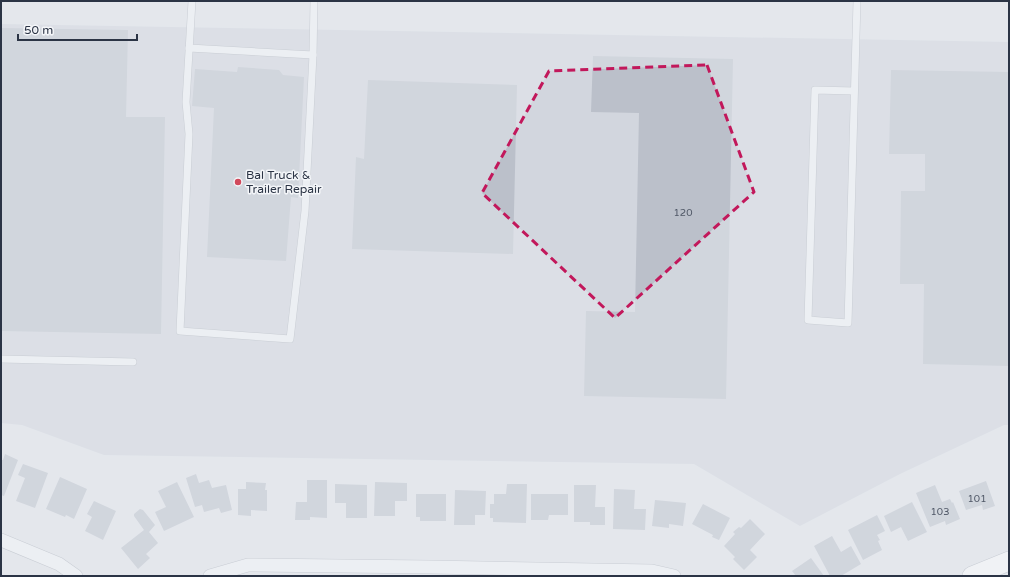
<svg xmlns="http://www.w3.org/2000/svg" width="1010" height="577" font-family="'Varela Round',sans-serif">
<style>
.built{fill:#d2d6de}
.building{fill:#bbc0ca}
.lines{fill:none;stroke-linecap:round;stroke-linejoin:round}
.lane-casing{stroke:#a9aeb7;stroke-width:8}
.street-casing{stroke:#a9aeb7;stroke-width:14}
.secondary-casing{stroke:#a9aeb7;stroke-width:20}
.lane{stroke:#f7f8fa;stroke-width:7}
.street{stroke:#f7f8fa;stroke-width:13}
.secondary{stroke:#fff;stroke-width:19}
.marked{fill:none;stroke:#c2185b;stroke-width:3;stroke-dasharray:8 5;stroke-linejoin:round}
.poi-dot{fill:#d1495b;stroke:#f4f6f9;stroke-width:1.5}
.labels{text-anchor:middle;stroke-width:3;stroke-linejoin:round;paint-order:stroke}
.number-label{font-size:10px;fill:#4f5766}
.poi-label{font-size:12px;fill:#2b3445;stroke:#f4f6f9;text-anchor:start}
</style>
<rect width="100%" height="100%" fill="#e4e7ec"/>
<polygon class="built" points="1,24 1009,42 1009,425 1004,425 900,474 800,526 694,464 104,455 22,425 1,423"/>
<g class="building">
<polygon points="1,28 128,30 126,117 165,117 161,334 1,331"/>
<polygon points="593,56 733,59 726,399 584,396 586,311 635,312 639,113 591,112"/>
<polygon points="238,67 279,70 283,75 304,77 298,198 291,197 286,261 207,257 214,108 192,106 195,69 237,72"/>
<polygon points="891,70 1009,72 1009,366 923,364 924,284 900,284 901,191 925,191 925,154 889,154"/>
<polygon points="368,80 517,85 513,254 352,249 356,157 364,159"/>
<polygon points="5,454 18,460 4,496 1,495 1,460 3,460"/>
<polygon points="23,464 48,473 35,508 16,501 25,478 18,475"/>
<polygon points="196,474 199,483 209,480 212,488 226,485 232,510 221,513 219,508 204,512 202,505 195,507 186,478"/>
<polygon points="60,477 87,489 74,519 66,515 65,517 46,509"/>
<polygon points="307,480 327,480 327,518 310,517 310,520 295,520 296,502 307,502"/>
<polygon points="986,481 995,506 983,510 982,505 966,510 959,491"/>
<polygon points="177,482 194,517 164,531 155,512 166,507 158,491"/>
<polygon points="246,482 266,483 265,490 267,490 267,511 251,510 251,516 238,515 238,489 246,489"/>
<polygon points="375,482 407,483 407,501 395,501 395,516 374,516"/>
<polygon points="335,484 367,485 367,518 346,518 346,503 335,503"/>
<polygon points="507,484 527,484 526,523 493,522 493,518 490,518 490,504 494,504 494,494 506,494"/>
<polygon points="574,485 596,485 595,507 605,507 605,525 590,525 590,522 574,522"/>
<polygon points="935,485 942,502 950,499 952,503 953,502 960,519 946,525 945,521 930,527 916,493"/>
<polygon points="614,489 635,490 634,509 646,509 645,530 613,529"/>
<polygon points="455,490 486,491 485,515 475,515 475,525 454,525"/>
<polygon points="416,494 446,494 446,521 420,521 420,517 416,517"/>
<polygon points="531,494 568,494 568,515 549,515 548,520 531,520"/>
<polygon points="655,500 686,503 683,526 669,524 669,528 652,526"/>
<polygon points="94,501 116,511 103,540 85,531 92,517 87,514"/>
<polygon points="912,502 927,532 908,541 901,527 891,532 884,516"/>
<polygon points="703,504 730,518 719,540 712,537 713,535 692,524"/>
<polygon points="140,509 143,510 155,525 149,532 158,543 146,554 150,558 138,569 121,548 144,530 134,516 134,514"/>
<polygon points="877,515 885,531 877,535 880,540 878,541 882,550 863,560 848,530"/>
<polygon points="750,519 765,534 750,550 757,557 744,570 733,559 735,557 724,546 735,534 733,532 739,527 741,528"/>
<polygon points="832,536 841,552 851,546 861,564 841,576 830,576 814,546"/>
<polygon points="811,558 824,576 796,576 792,571"/>
</g>
<g class="lines">
<defs>
<g id="lane">
<polyline points="192,1 186,102 189,134 180,331 290,339 305,211 313,55 314,1"/>
<polyline points="189,48 313,55"/>
<polyline points="854,91 815,90 808,320 848,323 857,1"/>
<polyline points="1,359 133,362"/>
</g>
<g id="street">
<polyline points="1,540 59,564 76,576"/>
<polyline points="210,576 248,565 430,567 652,571 674,576"/>
</g>
<polyline id="secondary" points="972,576 1009,561"/>
</defs>
<use href="#lane" class="lane-casing"/>
<use href="#street" class="street-casing"/>
<use href="#secondary" class="secondary-casing"/>
<use href="#lane" class="lane"/>
<use href="#street" class="street"/>
<use href="#secondary" class="secondary"/>
</g>
<path d="M0 0H1010V577H0ZM707,65L754,192L615,318L482,193L549,71Z" fill="#e4e7ec" fill-opacity=".55" fill-rule="evenodd"/>
<path class="marked" d="M707,65L754,192L615,318L482,193L549,71Z"/>
<circle class="poi-dot" cx="238" cy="182" r="4"/>
<g class="labels">
<g class="number-label">
<text x="683" y="216">120</text>
<text x="977" y="502">101</text>
<text x="940" y="515">103</text>
</g>
<g class="poi-label">
<text x="246" y="179">Bal Truck &amp;<tspan x="246" dy="14">Trailer Repair</tspan></text>
</g>
</g>
<rect width="1010" height="577" fill="none" stroke="#2b3445" stroke-width="4"/>
<path d="M18 34v6h119v-6" fill="none" stroke="#2b3445" stroke-width="2"/>
<text x="24" y="34" font-size="12" fill="#2b3445" stroke="#f4f6f9" stroke-width="3" paint-order="stroke">50 m</text>
</svg>
